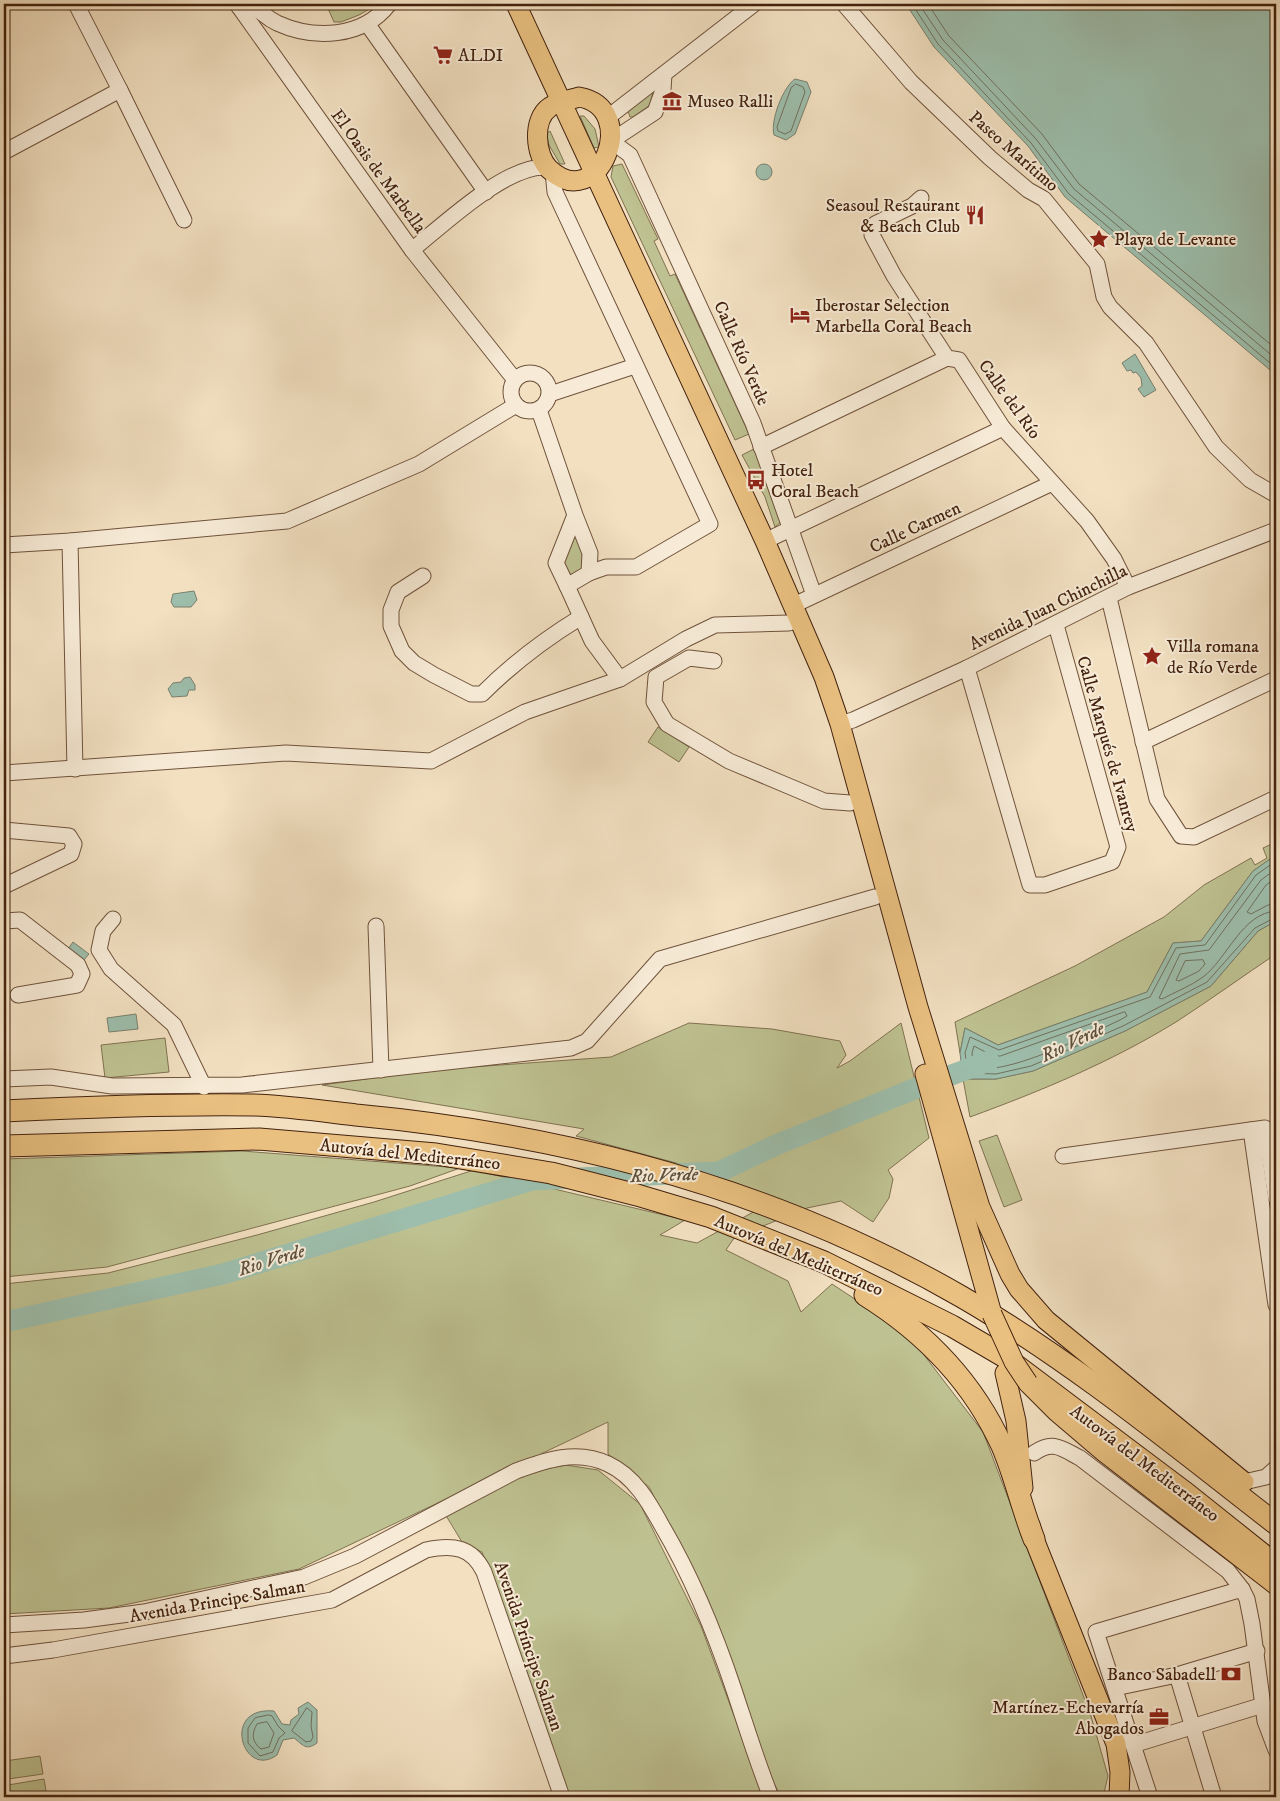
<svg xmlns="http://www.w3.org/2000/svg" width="1280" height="1801" font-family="'IM FELL DW Pica',serif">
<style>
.green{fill:#bec191;stroke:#807250}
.water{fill:#9dbeac;stroke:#79806d}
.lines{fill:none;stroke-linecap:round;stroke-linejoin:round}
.shore{stroke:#70705d;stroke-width:1}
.river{stroke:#9dbeac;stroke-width:21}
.minor-casing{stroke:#6f523b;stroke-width:17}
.major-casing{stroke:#43220e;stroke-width:21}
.highway-casing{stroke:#43220e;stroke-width:23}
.minor{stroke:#f7ebd7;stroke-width:15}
.major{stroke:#e9c080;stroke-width:19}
.highway{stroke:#e9c080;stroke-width:21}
.major-bridge-casing{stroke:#43220e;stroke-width:21;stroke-linecap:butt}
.major-bridge{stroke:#e9c080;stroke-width:19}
.labels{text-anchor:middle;stroke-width:4;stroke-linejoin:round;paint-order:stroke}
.poi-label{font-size:18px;fill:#43220e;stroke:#f7ebd7;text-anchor:start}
.street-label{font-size:18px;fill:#43220e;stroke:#f7ebd7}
.water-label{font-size:19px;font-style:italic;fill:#5e513d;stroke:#f7ebd7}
</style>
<rect width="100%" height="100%" fill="#f2e0c1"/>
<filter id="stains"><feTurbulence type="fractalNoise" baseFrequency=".004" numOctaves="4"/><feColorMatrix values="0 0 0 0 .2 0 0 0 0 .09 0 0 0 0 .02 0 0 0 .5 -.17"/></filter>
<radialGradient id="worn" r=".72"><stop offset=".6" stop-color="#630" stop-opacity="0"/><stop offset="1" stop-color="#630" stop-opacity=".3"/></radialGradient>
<g class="green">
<polygon points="326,4 378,4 359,15 341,22 334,22"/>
<polygon points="648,91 653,92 650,105 633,117 630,117 628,111"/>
<polygon points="580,116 584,116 595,129 599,147 594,148"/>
<polygon points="550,131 565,164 560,164 549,145 546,134"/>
<polygon points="622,164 658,239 654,241 670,276 675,274 749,434 735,440 611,177 613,166"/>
<polygon points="754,449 782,521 775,527 765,497 742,455"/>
<path d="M574,530L583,548L582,569C577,574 574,576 566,573L564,559Z"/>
<polygon points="658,727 689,747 679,762 648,742"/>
<polygon points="1276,842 1276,855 1253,871 1201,941 1173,943 1147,992 998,1045 965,1028 960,1053 955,1022 1075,966 1164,917 1204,885 1251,858 1255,865 1267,858 1263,848"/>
<path d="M1276,921V954C1243,976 1210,1000 1176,1022C1111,1062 1041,1091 970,1117L963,1079H996L1033,1071L1125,1031L1211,986L1258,931Z"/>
<polygon points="689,1023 772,1029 840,1041 846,1055 837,1068 850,1061 901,1023 929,1138 888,1170 893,1179 889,1198 873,1222 841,1201 807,1208 734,1238 726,1250 788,1281 801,1312 832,1284 908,1334 983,1432 1091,1716 1108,1776 1103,1797 781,1797 760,1756 743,1693 707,1597 649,1487 608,1454 608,1422 299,1569 109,1608 4,1614 4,1284 108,1273 257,1235 374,1202 474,1170 685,1220 660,1235 697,1243 777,1199 698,1169 576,1136 584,1129 322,1085 431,1070 611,1057"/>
<polygon points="165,1038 169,1072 105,1078 101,1045"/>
<polygon points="997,1135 1022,1200 1004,1207 979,1141"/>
<polygon points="242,1151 460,1168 410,1186 107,1267 4,1277 4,1159"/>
<polygon points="566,1465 598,1470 640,1504 701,1626 764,1797 569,1797 482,1552 462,1542 445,1514 527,1473"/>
<polygon points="40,1756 43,1774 8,1779 5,1761"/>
<polygon points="44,1779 47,1797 10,1797 8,1785"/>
</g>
<g class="water">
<polygon points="906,4 1276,4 1276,375 1065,197 1028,146 934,47"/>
<path d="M795,79L807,82L811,92L795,134L786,140L774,135C770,121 783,87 795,79Z"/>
<circle cx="764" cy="172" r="8"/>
<polygon points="1135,354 1156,390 1144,397 1138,389 1142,386 1141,378 1136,372 1133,373 1131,370 1127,371 1122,363"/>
<polygon points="194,591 197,600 191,607 174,607 171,602 173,594"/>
<polygon points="190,677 195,685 195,690 189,690 187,696 172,697 168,689 173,683 181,682 184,678"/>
<polygon points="1276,855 1276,921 1258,931 1211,986 1125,1031 1033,1071 996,1079 963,1079 960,1053 965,1028 998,1045 1147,992 1173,943 1201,941 1253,871"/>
<polygon points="73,942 89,954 83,961 68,949"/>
<polygon points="136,1014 138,1029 109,1032 107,1018"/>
<path d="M308,1702L317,1710V1743C306,1751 303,1745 294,1738L283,1740L277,1755C243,1780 220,1706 274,1711L282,1724L290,1725L291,1720L299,1714L298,1708Z"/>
</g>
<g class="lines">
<g class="shore">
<polyline points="912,4 938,44 1031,143 1069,194 1276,368"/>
<polyline points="919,4 943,40 1036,139 1074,189 1276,359"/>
<polyline points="928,4 949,36 1042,134 1079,184 1276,349"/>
<polygon points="796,84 803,87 805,92 791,131 785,134 778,131 777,127 791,88"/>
<polyline points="1276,861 1256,875 1205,945 1176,948 1150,997 999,1050 970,1037 965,1053 968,1073 996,1074 1031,1066 1123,1026 1207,982 1255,928 1276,917"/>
<path d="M1276,869L1261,880L1209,950L1180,954L1159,998L1162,999C1175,992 1191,986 1203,977C1227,959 1242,913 1276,911"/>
<polyline points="1276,878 1266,885 1247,912 1251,914 1268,905 1276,903"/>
<polygon points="1203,960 1205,964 1199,971 1179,981 1176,980 1185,961"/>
<path d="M1125,1012L1127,1016L1120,1020C1092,1033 999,1080 973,1066L972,1053L974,1046L993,1056H1000Z"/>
<polygon points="307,1708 312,1712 311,1726 313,1737 311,1741 306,1742 292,1731"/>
<polygon points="269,1715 272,1716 278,1726 285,1733 279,1738 273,1752 260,1756 248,1743 248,1728 255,1718"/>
<path d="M267,1722L274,1733L269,1747L261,1749C252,1742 251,1734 257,1724Z"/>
</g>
<polyline class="river" points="4,1322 223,1274 532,1180 719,1172 776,1145 914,1089 989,1061"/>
<defs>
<g id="minor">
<path d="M237,4L412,250C443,225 507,164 547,167"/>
<polyline points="844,4 911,82 990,158 1028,190 1044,199 1097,264 1104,297 1110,307 1146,343 1216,447 1250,480 1276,495"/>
<path d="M239,7C262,6 259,14 277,23C314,40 363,38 389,4"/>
<polyline points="368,25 486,192"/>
<polyline points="664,74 663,90 655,112 611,141 630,155 753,423 814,595"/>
<polyline points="120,90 184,220"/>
<polyline points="607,118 754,4"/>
<polyline points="4,152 120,90 76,4"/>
<polyline points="553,172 555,192 710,524 636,567 606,567 589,573"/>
<polyline points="921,198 912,206 875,224 872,235 894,276 947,358 959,360 1003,428 1087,521 1114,559 1128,587"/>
<polyline points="412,250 515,380"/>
<circle cx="530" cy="392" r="19"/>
<polyline points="550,394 635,366"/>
<polyline points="539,410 575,515 556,563 567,586 589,573 590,553 575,515"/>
<polyline points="761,447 947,358"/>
<polyline points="70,541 75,769"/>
<polyline points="765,541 1003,428"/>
<polyline points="4,545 70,541 287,521 419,464 516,405"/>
<path d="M423,576L398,592L391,610V626L402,651L414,663L434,675L471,694H482C512,664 545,639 581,617"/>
<polyline points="567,586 592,641 620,679"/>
<polyline points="1109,598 1157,799 1181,836 1194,837 1276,798"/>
<polyline points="794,605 1052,483"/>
<polyline points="714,661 689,658 656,677 654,702 667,724 729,761 824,801 850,803"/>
<polyline points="967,668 1030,885 1045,885 1112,862 1118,847 1056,625"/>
<polyline points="840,724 853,720 967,668 1128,587 1276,530"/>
<polyline points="1143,742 1276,679"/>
<polyline points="4,773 286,753 431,761 525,712 620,679 686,639 715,625 789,623"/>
<polyline points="4,830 69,836 74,844 71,854 4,886"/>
<polyline points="113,919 103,931 99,950 111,969 174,1025 204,1087"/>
<polyline points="4,921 20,920 78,965 82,974 77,985 18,995"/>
<polyline points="376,926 381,1070"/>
<polyline points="4,1079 51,1077 112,1086 242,1085 571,1048 587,1041 660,959 875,897"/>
<polyline points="1251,1130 1276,1305"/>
<polyline points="1063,1156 1265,1128 1276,1198"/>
<path d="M1034,1453C1053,1440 1061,1448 1080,1458L1228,1571L1242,1589L1247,1599L1252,1624L1265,1721L1276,1750"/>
<polyline points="1244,1482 1266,1477 1276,1468"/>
<path d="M4,1625L84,1620L144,1612L304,1577L355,1556L516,1471C546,1460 577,1449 608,1464C634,1476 649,1502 662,1526C692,1577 715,1633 734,1690C746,1726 757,1762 771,1797"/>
<path d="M4,1656L53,1650L332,1600L426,1550C453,1544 472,1547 484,1572L562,1797"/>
<polyline points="1177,1675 1214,1797"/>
<polyline points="1115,1688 1177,1675 1257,1651"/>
<polyline points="1133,1745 1263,1705"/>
<polyline points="1150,1797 1096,1632 1242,1589"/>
</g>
<g id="major">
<polyline points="516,4 765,541 824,677 840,724 918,1007 980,1207 1010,1274 1019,1289 1046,1320 1244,1482"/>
<path d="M579,97C642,108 599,216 549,169C535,155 532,119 550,107C558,101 570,100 579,97Z"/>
<polyline points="925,1074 992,1314"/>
<polyline points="1005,1373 1016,1421 1023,1488"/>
<polyline points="1028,1383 1057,1412 1104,1452 1276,1585"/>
<polyline points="1030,1525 1034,1539 1116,1744 1120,1772 1119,1797"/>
</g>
<g id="highway">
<path d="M4,1111C87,1107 170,1104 253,1105C287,1106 322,1111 356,1115C568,1135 777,1190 962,1297C1074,1362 1174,1445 1276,1524"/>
<polyline points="4,1146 259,1139 436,1154 551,1173 637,1195 711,1217 824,1262 952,1326 1005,1357 1187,1494 1276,1565"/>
<path d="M865,1295C924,1332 973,1382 1002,1446C1015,1476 1022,1509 1034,1539"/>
</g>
</defs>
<use href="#minor" class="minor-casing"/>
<use href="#major" class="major-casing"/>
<use href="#highway" class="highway-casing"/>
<use href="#minor" class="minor"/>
<use href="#major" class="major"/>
<use href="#highway" class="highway"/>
<defs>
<polyline id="major-bridge" points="992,1314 1014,1362 1028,1383"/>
</defs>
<use href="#major-bridge" class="major-bridge-casing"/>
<use href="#major-bridge" class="major-bridge"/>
</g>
<defs>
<symbol id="supermarket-bare" viewBox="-9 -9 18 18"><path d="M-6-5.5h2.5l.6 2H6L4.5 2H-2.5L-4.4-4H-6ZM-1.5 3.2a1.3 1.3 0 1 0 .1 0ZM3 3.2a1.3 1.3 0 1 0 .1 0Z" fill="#8f2418" stroke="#f7ebd7" stroke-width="2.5" paint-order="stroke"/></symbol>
<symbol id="museum-bare" viewBox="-9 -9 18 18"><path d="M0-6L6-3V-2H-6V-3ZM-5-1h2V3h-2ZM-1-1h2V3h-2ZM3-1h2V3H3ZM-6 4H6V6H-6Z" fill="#8f2418" stroke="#f7ebd7" stroke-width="2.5" paint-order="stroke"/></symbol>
<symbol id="restaurant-bare" viewBox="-9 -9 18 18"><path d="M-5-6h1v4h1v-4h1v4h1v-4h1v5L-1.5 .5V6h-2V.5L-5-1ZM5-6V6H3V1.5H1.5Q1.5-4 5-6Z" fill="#8f2418" stroke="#f7ebd7" stroke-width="2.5" paint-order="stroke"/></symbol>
<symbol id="sight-bare" viewBox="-9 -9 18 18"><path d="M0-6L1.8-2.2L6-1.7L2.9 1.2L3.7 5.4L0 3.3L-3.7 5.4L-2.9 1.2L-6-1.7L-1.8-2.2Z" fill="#8f2418" stroke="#f7ebd7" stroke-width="2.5" paint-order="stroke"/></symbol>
<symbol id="hotel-bare" viewBox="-9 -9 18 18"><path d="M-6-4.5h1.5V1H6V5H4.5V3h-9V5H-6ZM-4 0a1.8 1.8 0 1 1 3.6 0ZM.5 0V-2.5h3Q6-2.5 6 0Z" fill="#8f2418" stroke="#f7ebd7" stroke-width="2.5" paint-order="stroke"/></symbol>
<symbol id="bus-bare" viewBox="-9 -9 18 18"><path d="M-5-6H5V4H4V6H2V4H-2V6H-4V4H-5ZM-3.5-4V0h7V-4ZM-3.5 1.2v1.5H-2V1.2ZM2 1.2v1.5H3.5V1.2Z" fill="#8f2418" stroke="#f7ebd7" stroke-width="2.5" paint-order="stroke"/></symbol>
<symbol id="bank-bare" viewBox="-9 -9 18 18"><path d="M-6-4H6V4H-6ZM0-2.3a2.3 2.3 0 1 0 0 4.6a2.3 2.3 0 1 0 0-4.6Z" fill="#8f2418" stroke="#f7ebd7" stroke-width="2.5" paint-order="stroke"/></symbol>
<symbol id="office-bare" viewBox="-9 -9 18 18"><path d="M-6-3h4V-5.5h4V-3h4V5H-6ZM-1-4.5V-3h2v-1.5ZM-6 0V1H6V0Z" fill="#8f2418" stroke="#f7ebd7" stroke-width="2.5" paint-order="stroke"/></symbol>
</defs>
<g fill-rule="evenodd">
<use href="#supermarket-bare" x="429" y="41" width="28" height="28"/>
<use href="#museum-bare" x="658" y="87" width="28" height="28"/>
<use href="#restaurant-bare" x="961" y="201" width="28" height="28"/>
<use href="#sight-bare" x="1085" y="225" width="28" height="28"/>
<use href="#hotel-bare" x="786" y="301" width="28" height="28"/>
<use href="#bus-bare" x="742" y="466" width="28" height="28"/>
<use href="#sight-bare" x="1138" y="642" width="28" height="28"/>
<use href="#bank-bare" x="1217" y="1660" width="28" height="28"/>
<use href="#office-bare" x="1145" y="1703" width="28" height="28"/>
</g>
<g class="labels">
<g class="poi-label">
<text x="458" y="61">ALDI</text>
<text x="687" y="107">Museo Ralli</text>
<text x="960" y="211" text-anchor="end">Seasoul Restaurant<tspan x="960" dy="21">&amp; Beach Club</tspan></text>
<text x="1114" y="245">Playa de Levante</text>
<text x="815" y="311">Iberostar Selection<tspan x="815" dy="21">Marbella Coral Beach</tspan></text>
<text x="771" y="476">Hotel<tspan x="771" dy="21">Coral Beach</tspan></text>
<text x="1167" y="652">Villa romana<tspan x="1167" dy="21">de Río Verde</tspan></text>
<text x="1216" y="1680" text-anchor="end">Banco Sabadell</text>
<text x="1144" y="1713" text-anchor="end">Martínez-Echevarría<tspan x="1144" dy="21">Abogados</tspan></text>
</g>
<g class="street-label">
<text transform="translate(1014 151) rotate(41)" y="6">Paseo Marítimo</text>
<text transform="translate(379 171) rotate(54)" y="6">El Oasis de Marbella</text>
<text transform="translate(742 353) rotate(66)" y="6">Calle Río Verde</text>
<text transform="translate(1010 399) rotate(54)" y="6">Calle del Río</text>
<text transform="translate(915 527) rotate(-25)" y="6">Calle Carmen</text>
<text transform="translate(1048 607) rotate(-26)" y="6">Avenida Juan Chinchilla</text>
<text transform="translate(1108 744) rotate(74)" y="6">Calle Marqués de Ivanrey</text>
<text transform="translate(410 1154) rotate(6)" y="6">Autovía del Mediterráneo</text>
<text transform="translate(799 1255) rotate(23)" y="6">Autovía del Mediterráneo</text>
<text transform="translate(1145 1463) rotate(37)" y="6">Autovía del Mediterráneo</text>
<text transform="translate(217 1601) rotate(-10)" y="6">Avenida Principe Salman</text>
<text transform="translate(529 1646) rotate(71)" y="6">Avenida Príncipe Salman</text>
</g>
<g class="water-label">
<text transform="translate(1072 1041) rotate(-26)" y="7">Rio Verde</text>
<text transform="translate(664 1174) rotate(-2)" y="7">Rio Verde</text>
<text transform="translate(271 1259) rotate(-17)" y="7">Rio Verde</text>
</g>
</g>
<rect width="1280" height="1801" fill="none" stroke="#f2e0c1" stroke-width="20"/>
<rect x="5" y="5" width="1270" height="1791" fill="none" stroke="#43220e" stroke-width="2.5"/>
<rect x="10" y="10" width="1260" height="1781" fill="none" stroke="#43220e"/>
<rect width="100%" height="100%" filter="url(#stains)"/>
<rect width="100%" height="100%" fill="url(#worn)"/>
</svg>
